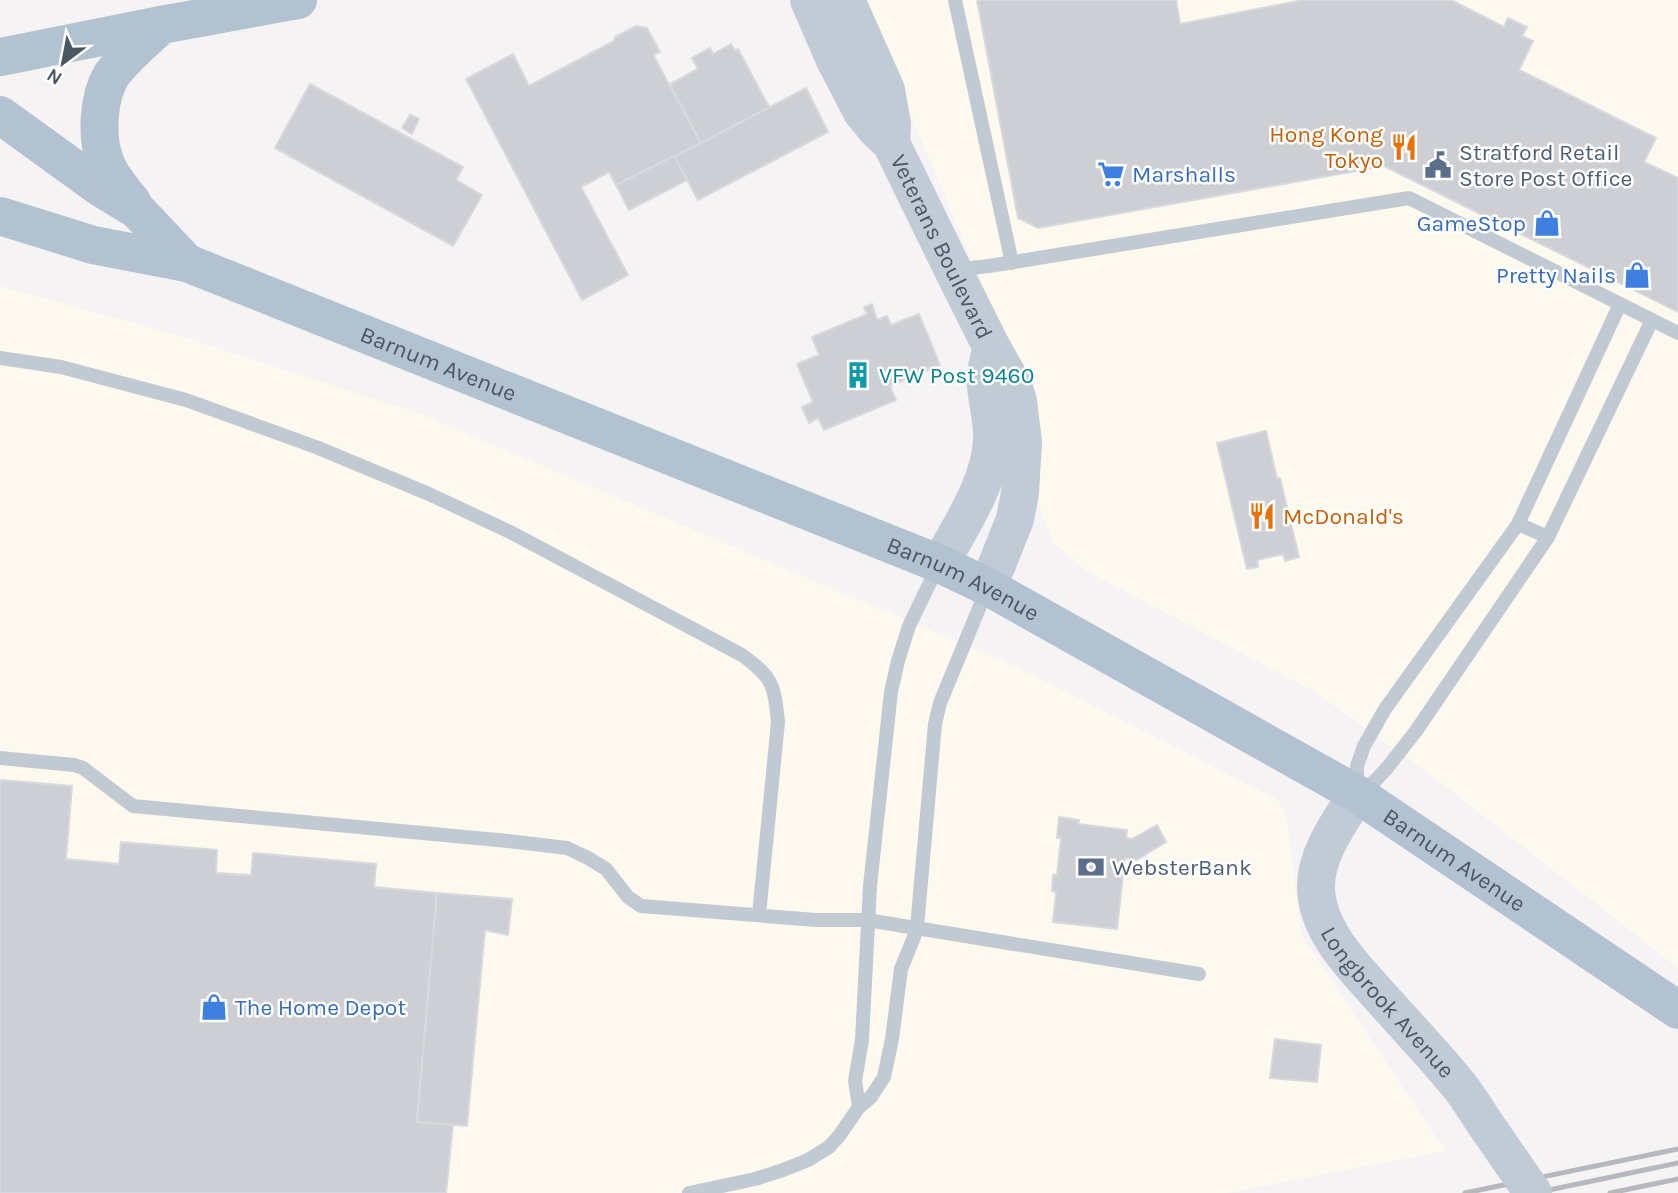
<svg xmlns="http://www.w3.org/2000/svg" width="1678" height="1193" font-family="Karla,sans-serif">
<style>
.commercial{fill:#fdf9ef}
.building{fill:#cdcfd5;stroke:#d7d9de;stroke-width:2}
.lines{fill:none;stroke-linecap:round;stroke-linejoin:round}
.lane{stroke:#c1cad2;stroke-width:14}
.secondary{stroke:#c1cbd6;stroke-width:38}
.primary{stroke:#b3c2d1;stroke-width:38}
.rail{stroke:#b5b8bd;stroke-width:5}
.secondary-bridge{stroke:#c1cbd6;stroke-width:38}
.labels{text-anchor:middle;stroke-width:5;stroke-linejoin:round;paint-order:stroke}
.food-label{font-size:23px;fill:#c56008;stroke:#fff;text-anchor:end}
.service-label{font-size:23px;fill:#4e5e75;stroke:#fff;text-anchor:start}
.shop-label{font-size:23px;fill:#366cbe;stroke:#fff;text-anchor:start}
.street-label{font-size:23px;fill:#4a5661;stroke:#fff}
.culture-label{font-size:23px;fill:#0d838f;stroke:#fff;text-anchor:start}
</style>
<rect width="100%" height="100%" fill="#f5f3f3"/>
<g class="commercial">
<polygon points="854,0 1678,0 1678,968 1444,785 1315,692 1085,570 1054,543 1039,508 1039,432 994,313 891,68"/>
<polygon points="0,286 181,336 421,414 1017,667 1279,800 1288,825 1301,934 1445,1151 1228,1193 0,1193"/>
</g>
<g class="building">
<polygon points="977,0 1176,0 1180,24 1303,0 1451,0 1504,27 1508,18 1527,27 1522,36 1533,41 1519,70 1656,138 1644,162 1678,178 1678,312 1384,166 1038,228 1018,218"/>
<polygon points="636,26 647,28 660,52 653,55 701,143 616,185 609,172 581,187 628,275 582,300 466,79 513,54 529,86 614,41 615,37"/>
<polygon points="731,44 735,51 738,49 769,107 701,143 670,84 698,69 692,58 710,48 713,54"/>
<polygon points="310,84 463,167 456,180 482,195 453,246 275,148"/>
<polygon points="806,88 828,132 698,200 674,156 701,143"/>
<polygon points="410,115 419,119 412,134 402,128"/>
<polygon points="674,156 687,180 629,210 616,185"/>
<polygon points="872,304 877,320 887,316 891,325 919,314 940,365 890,386 896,400 824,430 818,418 809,423 802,407 813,402 797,364 819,355 812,337 867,314 864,307"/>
<polygon points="1266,431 1277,478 1280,478 1299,557 1285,561 1283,554 1257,560 1258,567 1247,569 1217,443"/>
<polygon points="0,780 72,786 66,859 119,864 121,842 217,850 216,873 251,875 253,853 376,864 374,887 437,893 417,1122 453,1125 446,1193 0,1193"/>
<polygon points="1059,817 1079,820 1078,824 1127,830 1126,838 1132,839 1157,825 1166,842 1137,860 1125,858 1117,929 1053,922 1056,892 1052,891 1053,875 1057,875 1061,838 1057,838"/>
<polygon points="437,893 512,899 508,935 485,930 467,1126 417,1122"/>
<polygon points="1275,1039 1321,1045 1317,1082 1270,1078"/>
</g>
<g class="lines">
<g class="lane">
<polyline points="955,0 1012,263"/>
<polyline points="954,270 989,266 1409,198 1678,333"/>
<path d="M0,358L61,367L186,400L316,447L429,494L510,532L742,655C773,678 774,684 778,722L759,915"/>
<polyline points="1518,524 1548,537"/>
<polyline points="0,758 74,765 83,768 133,806 508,841 567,848 588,858 606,869 628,897 641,906 816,920 867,920 1199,974"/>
<polyline points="1357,789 1357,766 1364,746 1385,709 1518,524 1620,304"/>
<polyline points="1358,793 1375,781 1387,768 1416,731 1548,537 1652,320"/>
<polyline points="859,1107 855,1081 862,1040 870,886 891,692 898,661 909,626 939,564"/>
<polyline points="689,1193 755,1179 783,1170 808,1160 829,1147 839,1136 859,1107 871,1097 884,1077 892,1039 901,969 914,937 917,927 935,724 940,703 987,589"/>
</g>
<g class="secondary">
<path id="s1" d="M809,0L834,58L862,112L876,129L891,143L953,270L992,348L1013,385L1018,401L1023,442L1020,493L1015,519L988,587"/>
<polyline points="846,0 886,90 892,124 891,143"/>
<path d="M940,564C960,527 991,482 992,439C993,420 987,403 986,385C985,372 988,360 992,348"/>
<path id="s2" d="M1357,794C1340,822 1316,853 1316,886C1316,933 1358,971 1386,1003C1411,1031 1438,1059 1461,1088C1471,1101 1479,1115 1488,1128"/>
</g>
<g class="primary">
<polyline points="0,57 161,25 298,0"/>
<polyline points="0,115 101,188 137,210 187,263"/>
<path d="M132,202C122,190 110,176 105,161C96,137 98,98 111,76C123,58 146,40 161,25"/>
<path id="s3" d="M0,216L93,245L187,263L940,564L988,587L1357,794L1678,1010"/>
</g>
<g class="rail">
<polyline points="1465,1193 1678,1149"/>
<polyline points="1535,1193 1678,1163"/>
<polyline points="1610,1193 1678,1179"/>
</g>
<polyline class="secondary-bridge" points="1488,1128 1533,1193"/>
</g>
<defs>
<symbol id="restaurant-bare" viewBox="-9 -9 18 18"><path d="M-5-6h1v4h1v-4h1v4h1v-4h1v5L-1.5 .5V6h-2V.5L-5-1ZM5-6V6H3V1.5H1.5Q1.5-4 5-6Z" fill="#e8710a" stroke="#fff" stroke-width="2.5" paint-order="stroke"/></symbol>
<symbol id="civic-bare" viewBox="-9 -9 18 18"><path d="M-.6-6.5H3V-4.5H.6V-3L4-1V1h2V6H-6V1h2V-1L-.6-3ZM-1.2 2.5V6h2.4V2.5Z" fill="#5c6f8a" stroke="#fff" stroke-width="2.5" paint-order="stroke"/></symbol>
<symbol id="supermarket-bare" viewBox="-9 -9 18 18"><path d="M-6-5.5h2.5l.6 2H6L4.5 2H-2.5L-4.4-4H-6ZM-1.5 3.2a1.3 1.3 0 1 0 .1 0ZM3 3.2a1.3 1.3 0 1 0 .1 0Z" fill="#3f7fe0" stroke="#fff" stroke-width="2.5" paint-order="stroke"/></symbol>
<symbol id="shop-bare" viewBox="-9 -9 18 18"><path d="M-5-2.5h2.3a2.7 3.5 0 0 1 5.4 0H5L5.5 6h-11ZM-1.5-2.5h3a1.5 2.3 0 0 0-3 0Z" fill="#3f7fe0" stroke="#fff" stroke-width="2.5" paint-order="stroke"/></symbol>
<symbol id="building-bare" viewBox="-9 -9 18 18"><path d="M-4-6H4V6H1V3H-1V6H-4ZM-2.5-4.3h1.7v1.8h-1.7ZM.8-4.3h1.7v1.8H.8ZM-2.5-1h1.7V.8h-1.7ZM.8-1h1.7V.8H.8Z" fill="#0f9aa8" stroke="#fff" stroke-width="2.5" paint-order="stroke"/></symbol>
<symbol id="bank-bare" viewBox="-9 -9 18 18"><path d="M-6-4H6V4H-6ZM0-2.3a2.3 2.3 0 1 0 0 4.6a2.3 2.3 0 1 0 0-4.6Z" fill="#5c6f8a" stroke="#fff" stroke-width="2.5" paint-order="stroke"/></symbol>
</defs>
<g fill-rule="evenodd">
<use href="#restaurant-bare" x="1385" y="128" width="38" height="38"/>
<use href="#civic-bare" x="1419" y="146" width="38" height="38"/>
<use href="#supermarket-bare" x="1092" y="155" width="38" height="38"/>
<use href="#shop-bare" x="1528" y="204" width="38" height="38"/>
<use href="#shop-bare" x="1618" y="256" width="38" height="38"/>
<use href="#building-bare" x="839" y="356" width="38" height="38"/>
<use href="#restaurant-bare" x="1243" y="497" width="38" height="38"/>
<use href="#bank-bare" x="1072" y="848" width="38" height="38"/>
<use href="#shop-bare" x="195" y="988" width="38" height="38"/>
</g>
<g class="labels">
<g class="food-label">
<text x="1383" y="142">Hong Kong<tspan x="1383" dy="26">Tokyo</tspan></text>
<text x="1283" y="524" text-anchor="start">McDonald's</text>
</g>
<g class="service-label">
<text x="1459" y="160">Stratford Retail<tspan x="1459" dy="26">Store Post Office</tspan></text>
<text x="1112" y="875">WebsterBank</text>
</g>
<g class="shop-label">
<text x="1132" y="182">Marshalls</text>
<text x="1526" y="231" text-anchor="end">GameStop</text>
<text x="1616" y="283" text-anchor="end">Pretty Nails</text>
<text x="235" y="1015">The Home Depot</text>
</g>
<g class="street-label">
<text dy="8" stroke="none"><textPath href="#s1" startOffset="282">Veterans Boulevard</textPath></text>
<text dy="8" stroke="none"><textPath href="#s3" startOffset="464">Barnum Avenue</textPath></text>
<text dy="8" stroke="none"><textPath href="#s3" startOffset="1031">Barnum Avenue</textPath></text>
<text dy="8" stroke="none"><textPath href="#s3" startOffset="1598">Barnum Avenue</textPath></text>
<text dy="8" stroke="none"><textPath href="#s2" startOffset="242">Longbrook Avenue</textPath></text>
</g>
<g class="culture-label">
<text x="879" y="383">VFW Post 9460</text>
</g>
</g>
<g transform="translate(63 63) rotate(212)" stroke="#ffffff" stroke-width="5" paint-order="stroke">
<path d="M0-5L12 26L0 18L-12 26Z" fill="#4a5661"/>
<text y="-10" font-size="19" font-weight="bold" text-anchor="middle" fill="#4a5661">N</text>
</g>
</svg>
